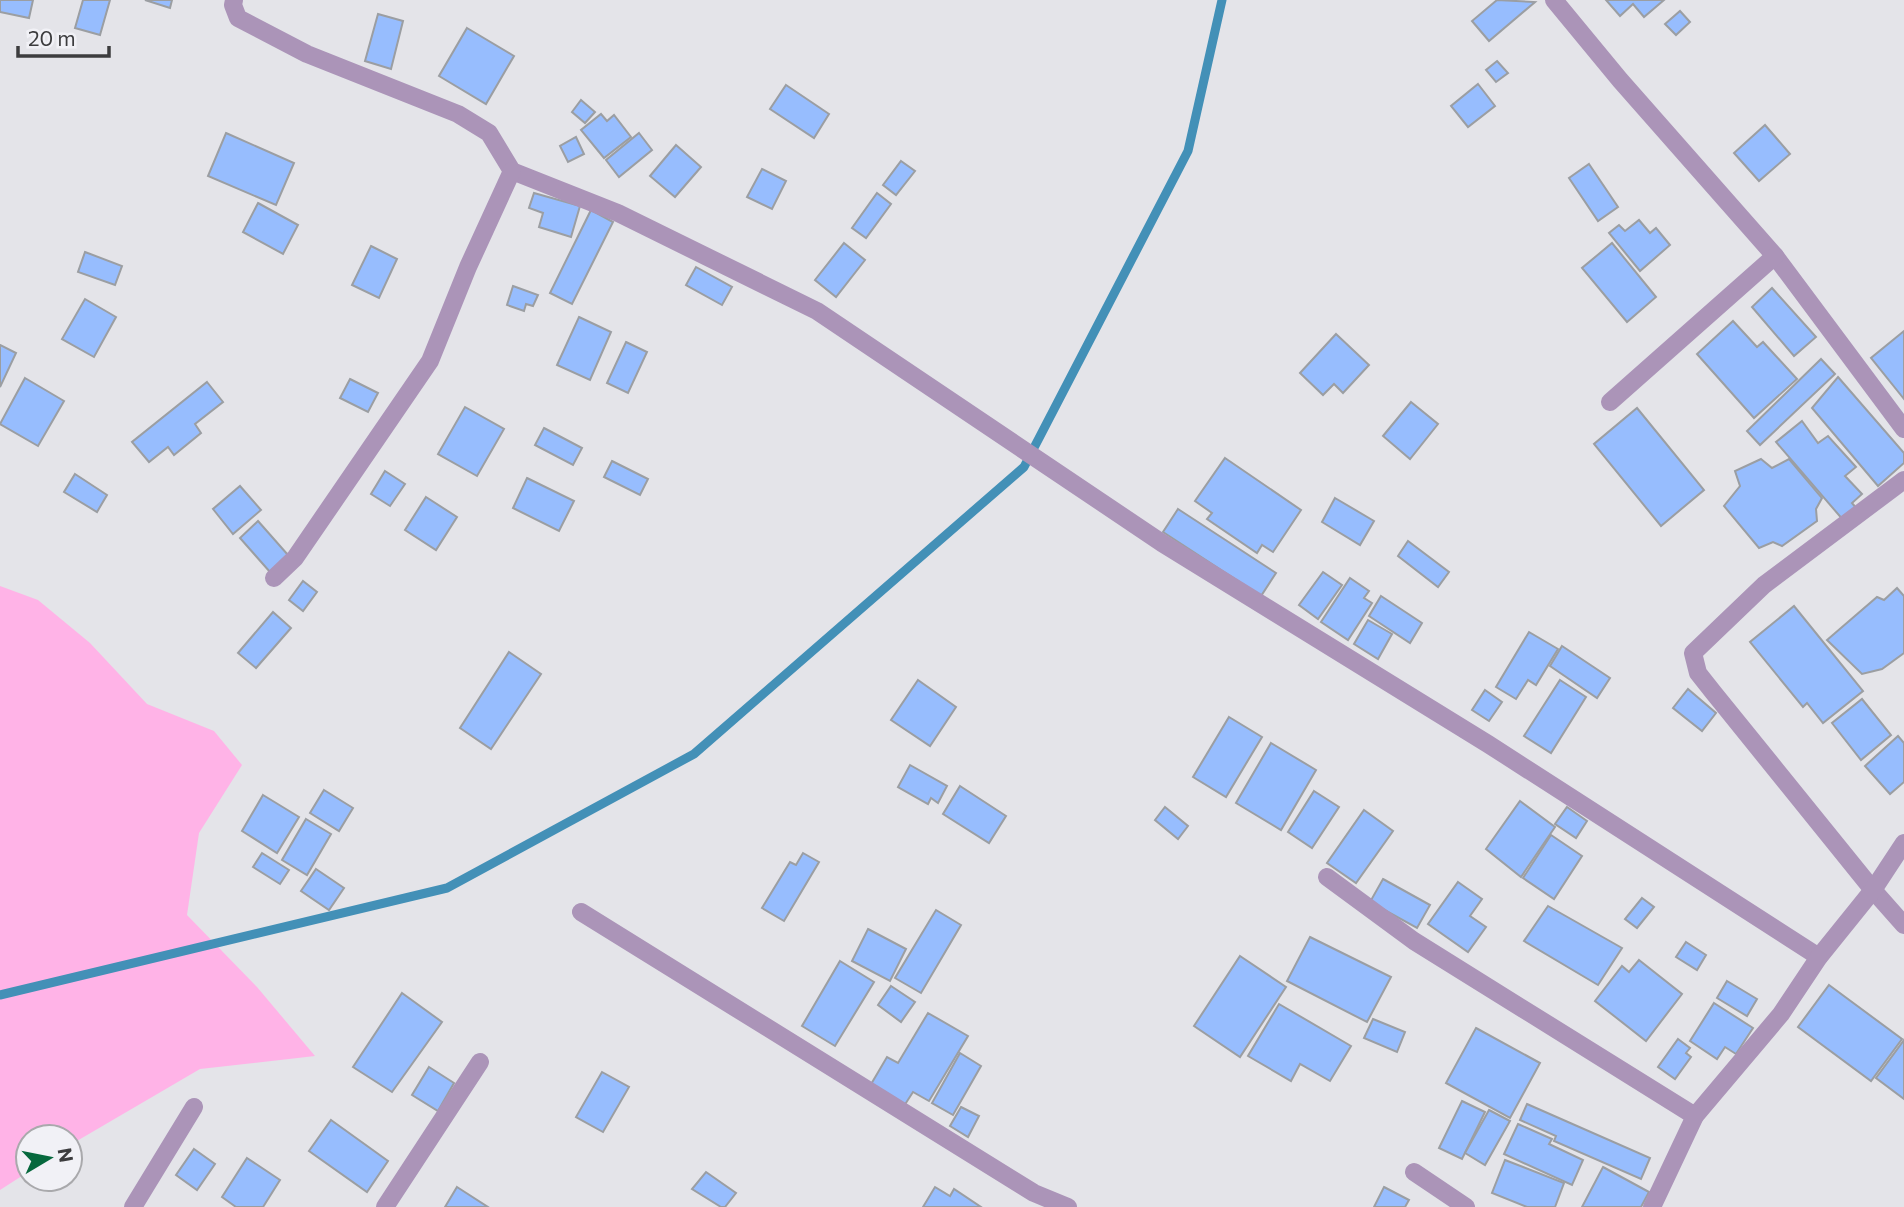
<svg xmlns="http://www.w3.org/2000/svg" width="1904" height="1207" font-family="Commissioner,sans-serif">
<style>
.green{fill:#ffb3e7}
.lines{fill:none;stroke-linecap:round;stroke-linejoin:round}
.stream{stroke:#4390b7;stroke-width:9}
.building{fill:#97bdfe;stroke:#9b9ea2;stroke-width:2}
.street{stroke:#ab94b8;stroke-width:18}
</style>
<rect width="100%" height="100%" fill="#e4e4e9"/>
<polygon class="green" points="0,586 38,600 90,643 147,704 214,731 242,765 199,833 187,915 257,987 315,1056 200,1069 70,1145 70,1137 28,1137 28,1172 0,1190"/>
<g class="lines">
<polyline class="stream" points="0,995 447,888 694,754 1024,467 1188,151 1222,0"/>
</g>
<g class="building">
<polygon points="0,0 33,0 29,18 0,12"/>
<polygon points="83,0 110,0 100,35 75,28"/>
<polygon points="145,0 172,0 170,8"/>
<polygon points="1497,0 1535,2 1489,41 1472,21"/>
<polygon points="1606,0 1664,0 1644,17 1633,4 1620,16"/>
<polygon points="1680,11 1690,22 1676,35 1665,24"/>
<polygon points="378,14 403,21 391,69 365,61"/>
<polygon points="467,28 514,56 486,104 439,76"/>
<polygon points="1497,61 1508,73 1496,82 1486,70"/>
<polygon points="1478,84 1495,106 1468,127 1451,106"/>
<polygon points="786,85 829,114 814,138 770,109"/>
<polygon points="581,100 595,112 585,123 572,112"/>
<polygon points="601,114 607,121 614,115 631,137 604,158 581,130"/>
<polygon points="1765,125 1790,154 1759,181 1734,153"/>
<polygon points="226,133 294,163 276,205 208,176"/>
<polygon points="639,133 652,150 619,177 606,160"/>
<polygon points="576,137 584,154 568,162 560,146"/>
<polygon points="676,145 701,167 675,197 650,176"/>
<polygon points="901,161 915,171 896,195 883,185"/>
<polygon points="1589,164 1618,207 1598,221 1569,178"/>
<polygon points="762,169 786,181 772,209 747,197"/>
<polygon points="534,193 580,206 571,237 539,227 543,213 529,208"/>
<polygon points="877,193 891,204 866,238 852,228"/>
<polygon points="258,203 298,225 283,254 243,232"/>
<polygon points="591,210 613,222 572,304 550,293"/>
<polygon points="1639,220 1650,233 1656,228 1670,245 1640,271 1609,233 1619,225 1625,231"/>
<polygon points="844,243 865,260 836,297 815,280"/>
<polygon points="1612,243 1656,297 1627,322 1582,268"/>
<polygon points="371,246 397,259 379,298 352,285"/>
<polygon points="85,252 122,266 115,285 78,272"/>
<polygon points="696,267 732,287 722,305 686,285"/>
<polygon points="513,286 538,295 533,306 526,304 524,311 507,305"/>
<polygon points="1772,288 1816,337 1794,356 1752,307"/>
<polygon points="85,299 116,317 94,357 62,339"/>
<polygon points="579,317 611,332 590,380 557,365"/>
<polygon points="1733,321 1757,347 1763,342 1797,379 1754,418 1697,354"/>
<polygon points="1904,331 1904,399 1871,358"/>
<polygon points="1336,334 1369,365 1343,393 1334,384 1323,395 1300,373"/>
<polygon points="626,342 647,352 628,393 607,383"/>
<polygon points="0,345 16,353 0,387"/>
<polygon points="1821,359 1835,374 1760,445 1747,431"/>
<polygon points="1838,377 1904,453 1904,463 1878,486 1812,408"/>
<polygon points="25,378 64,401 38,446 0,424"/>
<polygon points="350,379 378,393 368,412 340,398"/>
<polygon points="207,382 223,402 195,424 201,433 174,455 168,447 149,462 132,442"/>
<polygon points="1411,402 1438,424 1410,459 1383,436"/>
<polygon points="465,407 504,429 477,476 438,454"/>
<polygon points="1637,408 1704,490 1661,526 1594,444"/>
<polygon points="1802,421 1818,443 1828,436 1856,467 1845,476 1862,494 1852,503 1857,509 1844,521 1776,442"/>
<polygon points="544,428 582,448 573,465 535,445"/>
<polygon points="1225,458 1301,510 1273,552 1262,545 1257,553 1207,519 1212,513 1195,501"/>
<polygon points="1761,459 1772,468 1789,459 1822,498 1816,509 1817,521 1782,546 1773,542 1759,548 1724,506 1740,486 1735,471"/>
<polygon points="612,461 648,479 640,495 604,477"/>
<polygon points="385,471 405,484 390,506 371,494"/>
<polygon points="75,474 107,495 97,512 64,492"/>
<polygon points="527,478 574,501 559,531 513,508"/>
<polygon points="240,486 261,510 233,534 213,509"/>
<polygon points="426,497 457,517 436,550 405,530"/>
<polygon points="1335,498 1374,521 1360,545 1322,522"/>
<polygon points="1178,509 1276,573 1261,596 1163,532"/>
<polygon points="258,521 288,555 270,572 240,538"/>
<polygon points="1408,541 1449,572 1438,587 1398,556"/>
<polygon points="1323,572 1342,585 1318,619 1299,605"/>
<polygon points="1350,578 1369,591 1364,598 1372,603 1348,640 1321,622"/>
<polygon points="303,581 317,592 303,611 289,600"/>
<polygon points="1897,588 1904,596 1904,653 1882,669 1862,674 1827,640 1877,597 1884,600"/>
<polygon points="1381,596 1422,623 1410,643 1369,616"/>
<polygon points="1794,606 1863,691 1823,723 1807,703 1803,707 1750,642"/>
<polygon points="273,612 291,628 256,668 238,653"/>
<polygon points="1368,620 1392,634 1378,659 1354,644"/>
<polygon points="1529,632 1558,649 1536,685 1528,680 1516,699 1496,687"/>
<polygon points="1562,646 1610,678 1597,698 1550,666"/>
<polygon points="509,652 541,674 491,749 460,728"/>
<polygon points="918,680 956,707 930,746 891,720"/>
<polygon points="1560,680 1586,697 1551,753 1524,736"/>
<polygon points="1688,689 1716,713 1702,731 1673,708"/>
<polygon points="1485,690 1502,702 1489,721 1472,710"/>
<polygon points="1862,699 1891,735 1861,760 1832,723"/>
<polygon points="1229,717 1262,737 1226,797 1193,777"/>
<polygon points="1898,736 1904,743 1904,782 1890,794 1865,766"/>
<polygon points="1271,743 1316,770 1281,830 1236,803"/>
<polygon points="910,765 947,786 938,803 931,798 928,804 898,787"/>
<polygon points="960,786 1006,816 989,843 943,814"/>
<polygon points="324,790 353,808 339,831 310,813"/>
<polygon points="1314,791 1339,807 1312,848 1288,832"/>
<polygon points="263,795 299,817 277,853 242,831"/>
<polygon points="1520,801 1555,827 1521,877 1486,849"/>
<polygon points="1165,807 1188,826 1178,839 1155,820"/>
<polygon points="1567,807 1587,821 1576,838 1555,824"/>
<polygon points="1364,810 1393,831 1356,883 1327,863"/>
<polygon points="306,819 331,834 307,875 282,860"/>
<polygon points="1551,835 1582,856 1554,899 1523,878"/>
<polygon points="262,853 289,870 280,884 253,867"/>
<polygon points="803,853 819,862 784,921 762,908 790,862 796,865"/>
<polygon points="316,869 344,888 329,910 301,891"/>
<polygon points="1383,879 1430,905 1417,928 1370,902"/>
<polygon points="1458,882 1482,899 1470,916 1486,927 1468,952 1428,924"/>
<polygon points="1642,898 1654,907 1637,928 1625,919"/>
<polygon points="1548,906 1622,948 1598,985 1524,941"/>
<polygon points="936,910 961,925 921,993 895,978"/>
<polygon points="868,929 906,949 890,981 852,961"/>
<polygon points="1310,937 1391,977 1367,1022 1287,981"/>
<polygon points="1686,942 1706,955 1697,970 1676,957"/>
<polygon points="1240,956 1286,987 1240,1057 1194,1026"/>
<polygon points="1639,960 1682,994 1646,1041 1595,1001 1622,966 1629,972"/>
<polygon points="840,961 874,982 835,1046 802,1026"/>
<polygon points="1727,981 1757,999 1747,1016 1717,998"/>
<polygon points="1829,985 1902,1039 1871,1081 1798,1027"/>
<polygon points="891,986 915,1002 901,1022 878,1005"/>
<polygon points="402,993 442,1022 392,1092 353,1067"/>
<polygon points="1714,1003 1753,1028 1736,1054 1725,1047 1717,1059 1690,1041"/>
<polygon points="1279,1004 1351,1046 1330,1081 1300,1064 1291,1081 1248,1056"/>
<polygon points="928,1013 968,1036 929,1101 913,1092 904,1106 870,1086 887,1057 898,1063"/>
<polygon points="1373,1019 1405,1032 1397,1052 1364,1038"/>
<polygon points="1476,1028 1540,1063 1510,1118 1446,1083"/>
<polygon points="1678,1039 1690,1048 1686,1053 1691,1057 1675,1079 1658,1067"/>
<polygon points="1904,1040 1904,1099 1876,1078"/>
<polygon points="960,1053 981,1066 953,1115 932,1103"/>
<polygon points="429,1067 454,1083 438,1111 412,1095"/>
<polygon points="602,1072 629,1087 603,1132 576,1117"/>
<polygon points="1462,1101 1485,1112 1462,1159 1439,1148"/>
<polygon points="1527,1104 1650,1158 1641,1179 1554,1141 1556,1136 1520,1120"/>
<polygon points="961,1107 979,1116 968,1137 950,1126"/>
<polygon points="1489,1110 1510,1121 1485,1165 1465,1153"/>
<polygon points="331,1120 388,1161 367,1192 309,1151"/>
<polygon points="1518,1124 1552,1139 1549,1144 1583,1160 1572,1185 1504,1154"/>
<polygon points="194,1149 215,1164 197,1190 176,1175"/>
<polygon points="247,1158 280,1180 263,1207 236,1207 222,1197"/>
<polygon points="1505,1160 1564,1183 1555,1207 1527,1207 1492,1193"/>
<polygon points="1603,1167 1649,1192 1641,1207 1582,1207"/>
<polygon points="706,1172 736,1193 725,1207 721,1207 692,1189"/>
<polygon points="457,1187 488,1207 445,1207"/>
<polygon points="935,1187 950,1196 954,1189 981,1207 923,1207"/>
<polygon points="1384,1187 1409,1200 1405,1207 1374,1207"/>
</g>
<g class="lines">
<g class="street">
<polyline points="234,0 233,5 238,18 307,54 458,114 489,133 512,171 618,213 817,311 1162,543 1488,744 1819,957"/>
<polyline points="1554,0 1620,80 1775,256 1904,429"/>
<polyline points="1610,402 1775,256"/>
<polyline points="1904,480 1764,585 1693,653 1698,673 1713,692 1873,890 1904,925"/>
<polyline points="274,578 295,558 430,361 468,267 512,171"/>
<polyline points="1327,877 1414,941 1695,1116"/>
<polyline points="581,912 1034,1193 1068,1207"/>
<polyline points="1414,1172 1466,1207"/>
<polyline points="133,1207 194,1107"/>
<polyline points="385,1207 480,1062"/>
<polyline points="1652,1207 1695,1116 1781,1014 1819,957 1873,890 1904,843"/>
</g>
</g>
<g transform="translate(49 1158) rotate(80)"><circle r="33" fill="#f1f1f6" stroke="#a9a9ac" stroke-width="2"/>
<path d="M0-5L12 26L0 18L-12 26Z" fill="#06683d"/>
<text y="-10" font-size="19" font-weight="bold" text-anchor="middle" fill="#3c3c3e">N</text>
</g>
<path d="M18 46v10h91v-10" fill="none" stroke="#3c3c3e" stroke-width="3.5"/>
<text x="28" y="46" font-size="21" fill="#3c3c3e" stroke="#f1f1f6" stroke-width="5" paint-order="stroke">20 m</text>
</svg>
